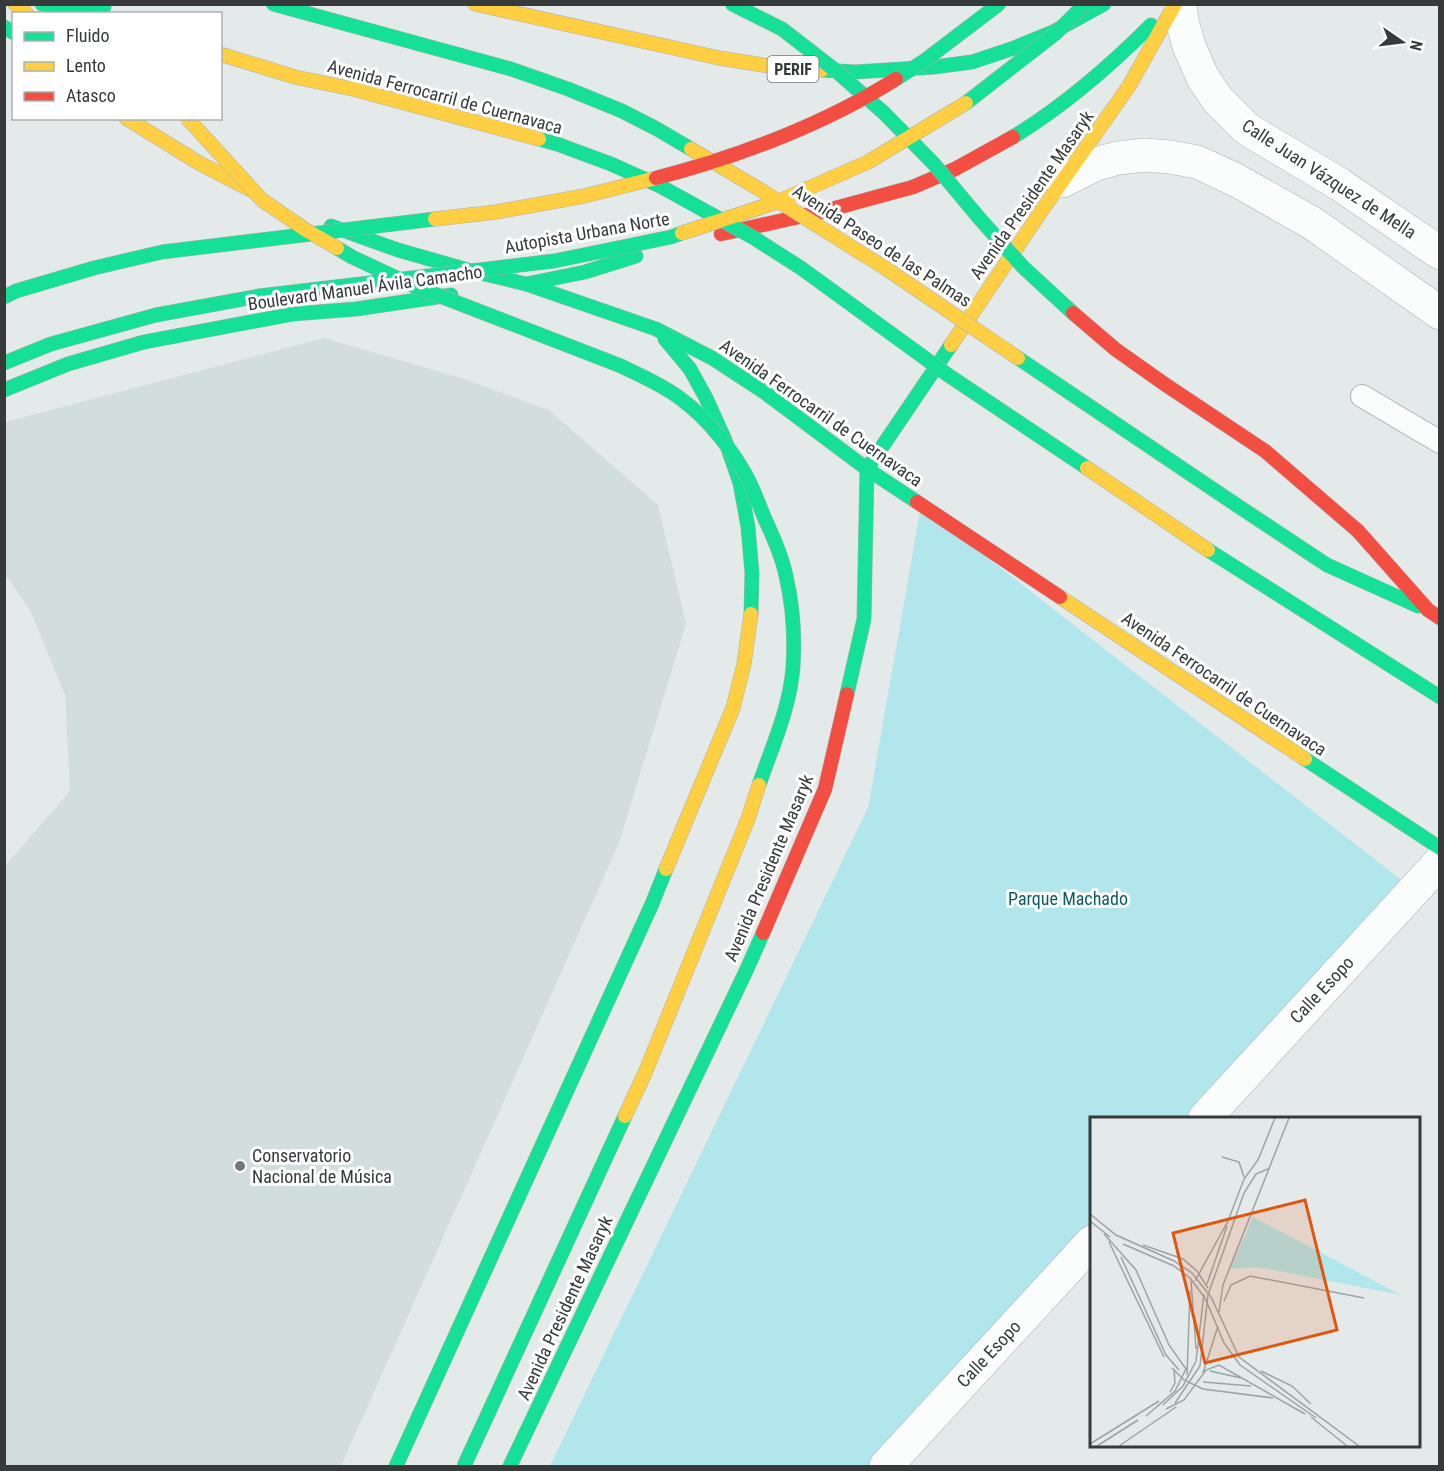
<svg xmlns="http://www.w3.org/2000/svg" width="1444" height="1471" font-family="'Roboto Condensed',sans-serif">
<style>
.built{fill:#d2dede}
.green{fill:#b1e7ec}
.lines{fill:none;stroke-linecap:round;stroke-linejoin:round}
.lane-casing{stroke:#adb1b1;stroke-width:24}
.street-casing{stroke:#adb1b1;stroke-width:34}
.fast-casing{stroke:#adb1b1;stroke-width:15}
.slow-casing{stroke:#adb1b1;stroke-width:15}
.jam-casing{stroke:#adb1b1;stroke-width:15}
.lane{stroke:#fbfcfc;stroke-width:22}
.street{stroke:#fbfcfc;stroke-width:33}
.fast{stroke:#16e098;stroke-width:14}
.slow{stroke:#ffcf43;stroke-width:14}
.jam{stroke:#f24e42;stroke-width:14}
.fast-bridge-casing{stroke:#adb1b1;stroke-width:15;stroke-linecap:butt}
.slow-bridge-casing{stroke:#adb1b1;stroke-width:15;stroke-linecap:butt}
.jam-bridge-casing{stroke:#adb1b1;stroke-width:15;stroke-linecap:butt}
.fast-bridge{stroke:#16e098;stroke-width:14}
.slow-bridge{stroke:#ffcf43;stroke-width:14}
.jam-bridge{stroke:#f24e42;stroke-width:14}
.poi-dot{fill:#737777;stroke:#fff;stroke-width:2}
.labels{text-anchor:middle;stroke-width:6;stroke-linejoin:round;paint-order:stroke}
.shield{fill:#fff;stroke:#727575;stroke-width:1.5}
.shield-label{font-size:16px;font-weight:bold;fill:#363a3a}
.street-label{font-size:18px;fill:#363a3a;stroke:#fff}
.park-label{font-size:18px;fill:#075e65;stroke:#fff}
.poi-label{font-size:18px;fill:#363a3a;stroke:#fff;text-anchor:start}
.inset-road{fill:none;stroke:#9ea3a3;stroke-width:1.5}
.view{fill:#df570e;fill-opacity:0.15;stroke:#df570e;stroke-width:3}
.inset-edge{fill:none;stroke:#363a3a;stroke-width:3}
</style>
<rect width="100%" height="100%" fill="#e4e9e9"/>
<polygon class="built" points="324,338 461,378 549,410 658,505 686,624 619,843 341,1466 5,1466 5,866 70,791 65,695 30,610 5,574 5,422"/>
<polygon class="green" points="921,506 1404,882 1192,1118 1092,1118 1091,1231 881,1466 550,1466 868,808"/>
<g class="lines">
<defs>
<polyline id="lane" points="1362,396 1440,442"/>
<g id="street">
<polyline points="1180,4 1182,21 1189,46 1203,78 1218,100 1247,129 1339,184 1440,253"/>
<polyline points="1062,181 1096,164 1118,158 1145,155 1170,157 1197,162 1236,180 1312,223 1440,313"/>
<polyline points="1205,1118 1440,862"/>
<polyline points="886,1466 1092,1242"/>
</g>
<g id="fast">
<polyline points="42,4 76,9 104,7"/>
<polyline points="4,27 14,33"/>
<polyline points="822,70 855,72 934,67 972,62 1014,48 1053,32 1104,4"/>
<path d="M1013,137C1064,106 1109,67 1151,25"/>
<polyline points="331,226 398,250 468,270 526,284 656,329 712,358 764,392 867,469 917,502"/>
<polyline points="526,284 585,272 636,256"/>
<polyline points="665,339 690,369 706,398 725,440 740,483 748,527 752,573 751,614"/>
<polyline points="4,390 68,364 144,342 293,314 356,309 451,295"/>
<polyline points="1232,502 1327,565 1418,606"/>
<polyline points="1208,550 1440,697"/>
<polyline points="847,694 864,619 867,469 951,345"/>
<polyline points="1305,759 1440,848"/>
<polyline points="396,1466 652,904 666,869"/>
<polyline points="510,1466 747,969 763,933"/>
</g>
<g id="slow">
<polyline points="15,4 27,14"/>
<polyline points="475,4 719,58 782,68 822,70"/>
<polyline points="126,118 199,163 251,190"/>
<polyline points="951,345 1042,210 1129,86 1175,4"/>
<polyline points="1060,597 1305,759"/>
<polyline points="666,869 733,708 744,664 751,614"/>
</g>
<g id="jam">
<polyline points="721,234 821,212 913,187 955,169 1013,137"/>
<polyline points="1265,451 1358,531 1428,610 1440,618"/>
<polyline points="917,502 1060,597"/>
<polyline points="763,933 825,789 847,694"/>
</g>
</defs>
<use href="#lane" class="lane-casing"/>
<use href="#street" class="street-casing"/>
<use href="#fast" class="fast-casing"/>
<use href="#slow" class="slow-casing"/>
<use href="#jam" class="jam-casing"/>
<use href="#lane" class="lane"/>
<use href="#street" class="street"/>
<use href="#fast" class="fast"/>
<use href="#slow" class="slow"/>
<use href="#jam" class="jam"/>
<defs>
<g id="fast-bridge">
<polyline points="273,4 511,69 568,89 622,111 657,129 691,149"/>
<polyline points="732,4 782,29 835,70 884,113 934,164 980,219 1023,267 1073,313"/>
<polyline points="896,79 924,61 999,4"/>
<polyline points="966,103 1056,33 1085,4"/>
<polyline points="539,139 557,144 611,164 660,186 754,238 801,268 948,375 1087,468"/>
<path d="M337,248L352,257L414,286L621,366C641,376 663,385 681,399C708,419 732,449 748,479C754,491 759,504 764,517C773,536 782,556 786,576C793,606 795,637 793,667C790,708 772,747 759,785"/>
<polyline points="4,297 16,291 94,268 162,252 435,219"/>
<polyline points="1018,358 1232,502"/>
<polyline points="4,363 51,344 156,315 259,296 554,261 671,237 682,233"/>
<polyline points="464,1466 625,1116"/>
</g>
<g id="slow-bridge">
<polyline points="220,54 295,77 353,89 539,139"/>
<polyline points="187,118 262,200 306,230 337,248"/>
<polyline points="691,149 759,189 885,268 1018,358"/>
<polyline points="435,219 496,212 584,196 656,178"/>
<polyline points="682,233 777,202 868,162 966,103"/>
<polyline points="1087,468 1208,550"/>
<polyline points="625,1116 645,1073 748,819 759,785"/>
</g>
<g id="jam-bridge">
<path d="M656,178C738,157 825,124 896,79"/>
<polyline points="1073,313 1115,349 1163,383 1265,451"/>
</g>
</defs>
<use href="#fast-bridge" class="fast-bridge-casing"/>
<use href="#slow-bridge" class="slow-bridge-casing"/>
<use href="#jam-bridge" class="jam-bridge-casing"/>
<use href="#fast-bridge" class="fast-bridge"/>
<use href="#slow-bridge" class="slow-bridge"/>
<use href="#jam-bridge" class="jam-bridge"/>
</g>
<circle class="poi-dot" cx="240" cy="1166" r="6"/>
<g class="labels">
<rect class="shield" x="767.5" y="56" width="51" height="26" rx="4.5"/>
<g class="shield-label">
<text x="793" y="75">PERIF</text>
</g>
<g class="street-label">
<text transform="translate(445 97) rotate(15)" y="6">Avenida Ferrocarril de Cuernavaca</text>
<text transform="translate(1329 179) rotate(33)" y="6">Calle Juan Vázquez de Mella</text>
<text transform="translate(1032 195) rotate(-55)" y="6">Avenida Presidente Masaryk</text>
<text transform="translate(587 233) rotate(-10)" y="6">Autopista Urbana Norte</text>
<text transform="translate(882 246) rotate(33)" y="6">Avenida Paseo de las Palmas</text>
<text transform="translate(365 288) rotate(-8)" y="6">Boulevard Manuel Ávila Camacho</text>
<text transform="translate(821 413) rotate(35)" y="6">Avenida Ferrocarril de Cuernavaca</text>
<text transform="translate(1224 684) rotate(34)" y="6">Avenida Ferrocarril de Cuernavaca</text>
<text transform="translate(769 868) rotate(-67)" y="6">Avenida Presidente Masaryk</text>
<text transform="translate(1322 990) rotate(-47)" y="6">Calle Esopo</text>
<text transform="translate(565 1308) rotate(-65)" y="6">Avenida Presidente Masaryk</text>
<text transform="translate(989 1354) rotate(-47)" y="6">Calle Esopo</text>
</g>
<g class="park-label">
<text x="1068" y="905">Parque Machado</text>
</g>
<g class="poi-label">
<text x="252" y="1162">Conservatorio<tspan x="252" dy="21">Nacional de Música</tspan></text>
</g>
</g>
<g transform="translate(1090 1117)">
<rect width="330" height="330" fill="#e4e9e9"/>
<path d="M163,100L311,178L168,150L140,152Z" fill="#b1e7ec"/>
<path class="inset-road" d="M132,40L149,45L154,60M0,97L26,118L84,144L102,156L121,180L149,240L269,329M0,104L20,120M14,117L46,153L79,228L96,252L85,274L56,299M19,125L74,240M33,127L84,149L100,161L115,181L134,226L150,248L226,301M53,128L93,142L107,154L118,171M31,140L76,238L89,253M101,164L106,232M105,164L138,104L154,62L168,43L185,1M117,167L137,109M134,184L141,168L160,159L274,181M129,195L133,168L199,1M82,251L94,263L113,272L183,281M120,254L151,261M171,254L202,269L221,287M113,256L128,209M97,258L100,174M113,265L161,269M80,275L85,266L84,252M85,286L110,249L118,178L154,76L166,57L180,51M73,288L93,269L106,244L114,177M76,292L94,283L116,253L129,248L215,297M221,300L257,329M0,327L69,284M7,329L48,303M29,329L86,290"/>
<path class="view" d="M215,83L247,213L115,246L83,116Z"/>
<rect width="330" height="330" class="inset-edge"/>
</g>
<rect width="1444" height="1471" fill="none" stroke="#363a3a" stroke-width="12"/>
<rect x="12" y="12" width="210" height="108" fill="#ffffff" stroke="#afb0b0" stroke-width="1.5"/>
<rect x="24" y="32" width="30" height="9" fill="#16e098" stroke="#afb0b0" stroke-width="1.5"/>
<text x="66" y="42" font-size="18" fill="#363a3a">Fluido</text>
<rect x="24" y="62" width="30" height="9" fill="#ffcf43" stroke="#afb0b0" stroke-width="1.5"/>
<text x="66" y="72" font-size="18" fill="#363a3a">Lento</text>
<rect x="24" y="92" width="30" height="9" fill="#f24e42" stroke="#afb0b0" stroke-width="1.5"/>
<text x="66" y="102" font-size="18" fill="#363a3a">Atasco</text>
<g transform="translate(1402 42) rotate(104)" stroke="#ffffff" stroke-width="4.5" paint-order="stroke">
<path d="M0-4.5L10 22L0 15L-10 22Z" fill="#363a3a"/>
<text y="-9" font-size="16" font-weight="bold" text-anchor="middle" fill="#363a3a">N</text>
</g>
</svg>
